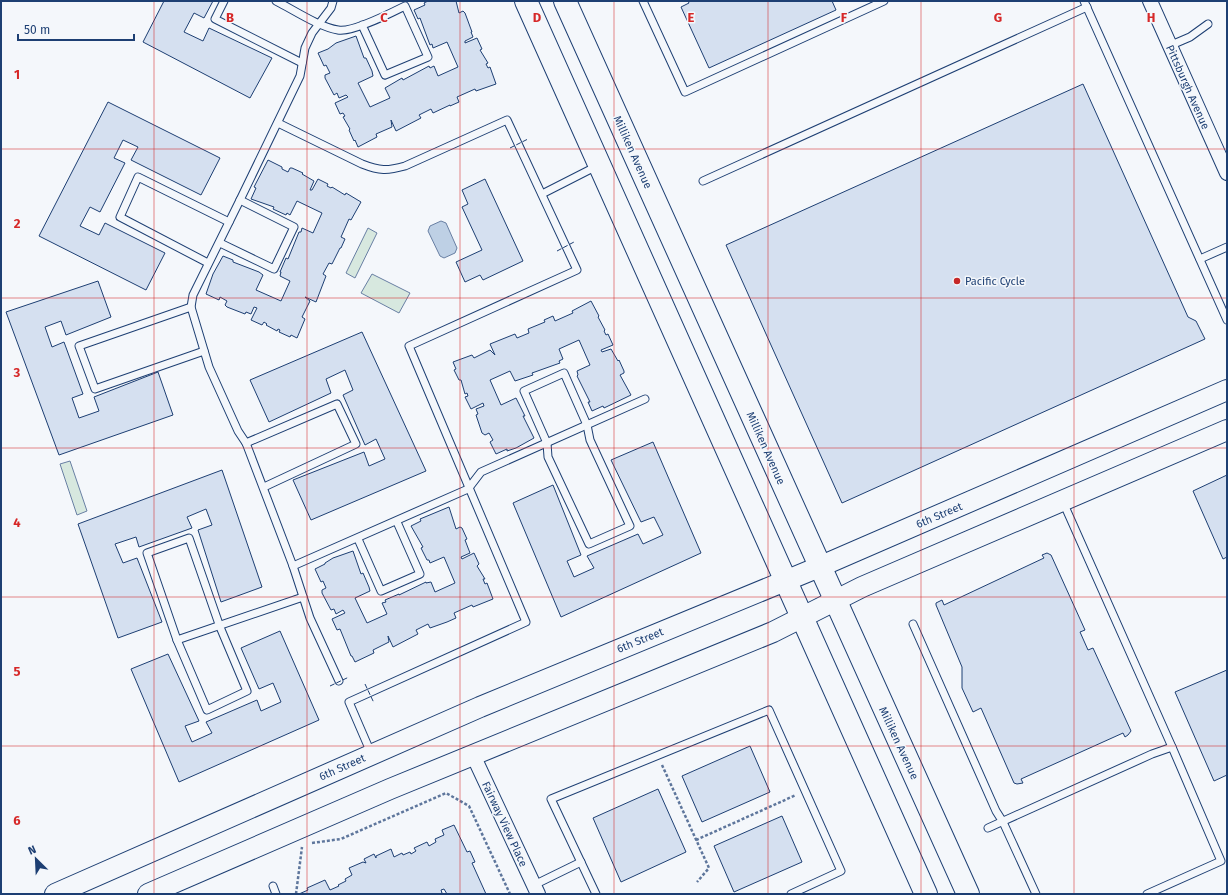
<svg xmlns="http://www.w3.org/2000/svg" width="1228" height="895" font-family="'Fira Sans',sans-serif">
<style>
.green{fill:#d7e8df;stroke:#687fa3}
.water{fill:#bed0e5;stroke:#687fa3}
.building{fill:#d5e0f0;stroke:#1d3f73}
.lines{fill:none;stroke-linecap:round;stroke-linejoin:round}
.lane-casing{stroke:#1d3f73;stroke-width:9}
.street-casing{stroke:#1d3f73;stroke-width:16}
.secondary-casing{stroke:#1d3f73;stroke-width:22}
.primary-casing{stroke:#1d3f73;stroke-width:24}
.path{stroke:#5e769c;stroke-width:2.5;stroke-dasharray:3 2;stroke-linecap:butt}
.lane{stroke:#f4f7fb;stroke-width:7}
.street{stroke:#f4f7fb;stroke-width:14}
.secondary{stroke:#f4f7fb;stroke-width:20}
.primary{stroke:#f4f7fb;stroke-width:22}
.fence{stroke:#1d3f73;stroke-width:1;stroke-dasharray:5 2;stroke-linecap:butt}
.grid{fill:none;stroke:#d62828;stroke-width:1;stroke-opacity:0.55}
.poi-dot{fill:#c62828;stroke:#f4f7fb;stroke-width:1.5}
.labels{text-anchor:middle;stroke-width:3;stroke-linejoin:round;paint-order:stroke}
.street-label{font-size:11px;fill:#1d3f73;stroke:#f4f7fb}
.poi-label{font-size:11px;fill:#1d3f73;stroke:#f4f7fb;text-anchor:start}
.grid-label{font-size:13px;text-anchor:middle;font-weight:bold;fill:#d62828;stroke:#f4f7fb;stroke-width:3;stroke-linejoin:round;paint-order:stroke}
</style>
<rect width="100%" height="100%" fill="#f4f7fb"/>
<g class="green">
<polygon points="368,228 377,233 355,278 346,273"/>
<polygon points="372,274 410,293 399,313 361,293"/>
<polygon points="70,461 87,511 77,515 60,464"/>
</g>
<polygon class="water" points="441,221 446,223 457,248 455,253 444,258 440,256 428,231 430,226"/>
<g class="building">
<polygon points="164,1 213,1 204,18 194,13 184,32 203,41 209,28 272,58 250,98 143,42"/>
<polygon points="428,1 456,1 459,13 463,11 465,13 472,32 471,32 473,37 465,41 465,43 477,38 482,49 480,50 488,63 486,64 488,68 490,67 496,84 476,91 475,89 457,97 459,102 450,106 450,105 433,113 431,109 419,115 421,118 396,131 391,120 392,127 376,134 377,137 358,147 355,140 354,141 349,130 350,129 343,117 345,116 343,113 340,114 335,103 348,97 346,95 339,98 337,93 334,95 325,78 325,75 330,73 326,65 324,66 318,53 328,49 336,43 356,36 364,58 366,58 372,71 373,76 358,83 370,107 390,98 385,88 402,78 403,80 429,66 430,68 434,66 438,76 458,67 447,42 433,48 432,44 430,45 420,18 418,19 414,10 425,5 424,3"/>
<polygon points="688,1 832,1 836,10 709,68 681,7 689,3"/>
<polygon points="1083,84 1188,317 1196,321 1205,339 842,503 726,245"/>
<polygon points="108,102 220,158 201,195 131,160 138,147 123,140 114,158 125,163 100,212 90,207 80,226 99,235 105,223 165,253 146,290 39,236"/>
<polygon points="268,160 282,167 282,169 288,172 290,168 292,168 303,173 302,174 314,181 310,190 312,190 318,179 328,184 327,186 331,188 332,187 345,195 346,193 361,202 351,220 349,219 341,237 345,239 341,248 340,248 332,264 329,263 323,274 326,276 316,302 305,297 310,301 302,317 305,319 297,338 291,335 290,337 279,332 280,330 278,329 277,331 266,325 267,324 264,322 262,325 251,320 257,308 254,307 251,314 246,312 245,314 227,307 225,305 227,301 220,297 219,300 206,294 213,274 223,256 233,260 233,262 259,272 263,275 256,290 281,301 290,281 280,276 281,272 280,272 286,258 288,259 299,232 301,232 302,228 313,233 322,213 297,201 290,215 287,213 286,215 273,209 274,207 251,199 256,188 254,187"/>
<polygon points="485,179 523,261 483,280 480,275 465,282 456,262 482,250 462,207 468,204 462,190"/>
<polygon points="98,281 111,317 66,335 61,321 45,327 52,347 64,342 83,394 72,398 79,418 99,411 94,397 158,372 173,415 59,455 6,312"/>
<polygon points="591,301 599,316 598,317 605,330 604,331 606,335 608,334 613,345 601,350 602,352 611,349 618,361 619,360 624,371 624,373 620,375 631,395 604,408 603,406 592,411 588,402 590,402 577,376 578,375 577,371 590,365 579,340 559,349 563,359 559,361 560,363 532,373 533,375 515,381 510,371 490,380 501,405 516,398 525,416 523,416 534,438 516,448 507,451 507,449 496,454 490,442 493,440 489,433 485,435 482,433 476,415 478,414 476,409 484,406 483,403 471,409 465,397 468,396 467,393 465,394 461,380 459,380 454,370 456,369 453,362 472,355 474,358 490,350 495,355 490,344 515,334 517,338 529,333 528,329 545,322 544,320 553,316 555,321 573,313 572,311"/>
<polygon points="362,332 426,471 311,520 293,480 364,452 369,466 385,459 376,439 365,445 343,395 353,390 345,370 326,379 331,393 269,422 250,380"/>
<polygon points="653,442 701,553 561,617 513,503 553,485 581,555 567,561 574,577 594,568 587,556 638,534 643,544 663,535 654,517 641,522 611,460"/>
<polygon points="222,470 262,587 221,602 198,530 212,525 206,509 187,517 192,528 139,547 136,537 115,544 123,563 137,558 162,622 118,638 78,524"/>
<polygon points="1227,475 1227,557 1223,559 1193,491"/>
<polygon points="449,507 456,529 460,527 462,528 467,539 465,540 470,553 461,557 462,559 474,553 479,564 477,566 485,579 483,579 485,584 487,583 493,599 473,607 472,605 454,613 456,618 447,622 430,628 428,624 416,630 418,634 393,647 388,636 389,642 373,650 374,653 355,662 352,656 351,656 340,629 337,630 332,619 345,613 343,610 336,614 334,609 331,610 322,593 322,590 326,588 323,581 321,582 315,569 325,564 325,563 333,558 353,551 361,574 363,573 369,587 370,591 355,598 367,623 387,614 382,603 386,602 385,600 399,594 399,595 426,582 426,583 431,582 435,592 455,583 444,557 430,563 429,560 427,560 421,548 423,547 411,526 421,521 420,519"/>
<polygon points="1047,553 1051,555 1085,630 1080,632 1088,650 1093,648 1131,731 1128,735 1125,737 1123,733 1021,779 1023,783 1017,784 1014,783 981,708 973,712 962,688 962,667 936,605 936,603 942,600 944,605 1044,558 1042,555"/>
<polygon points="280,631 319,720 179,782 131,669 168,654 199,721 185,726 192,742 212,733 206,722 257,700 261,711 281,702 273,683 259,689 241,648"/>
<polygon points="1227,670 1227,775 1214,781 1175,692"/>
<polygon points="750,746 770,792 702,822 682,776"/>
<polygon points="658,789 686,852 621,882 593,818"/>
<polygon points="782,816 802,862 734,892 714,846"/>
<polygon points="454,825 467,852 470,851 475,862 472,863 486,894 447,894 444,889 441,890 442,893 439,894 299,894 308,890 307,888 325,880 330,890 339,886 338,885 346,881 345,879 352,875 349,868 363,862 366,863 364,859 374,854 376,858 376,856 391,849 394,857 402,853 403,855 410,852 411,854 416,851 414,848 427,842 429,846 436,842 435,839 444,835 442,830"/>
</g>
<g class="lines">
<defs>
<g id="lane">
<polyline points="224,1 215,19 302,63"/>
<path d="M276,1C294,10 319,27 338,30C352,33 391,13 405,6L428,57L385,75L362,25"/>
<polyline points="333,1 331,8 312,33 305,48 300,76 240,200 193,295 191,307 209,367 238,431 246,443 293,566 310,618 339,681"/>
<polyline points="643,1 685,92 884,1"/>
<polyline points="1084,1 1227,320"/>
<polyline points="1169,46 1190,37 1208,24"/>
<path d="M278,123L362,164C380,171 387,171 405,166L507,120L577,270L409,346L526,622L349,702L371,753"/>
<polyline points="703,181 1087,7"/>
<polyline points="542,194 597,166"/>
<polyline points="220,243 274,269 294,227 240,200"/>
<polyline points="1200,259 1227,247"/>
<polyline points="208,263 120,217 138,177 229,222"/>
<polyline points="191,307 79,346 95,389 204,351"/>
<polygon points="564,373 587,425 590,440 630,526 589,544 548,457 547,443 524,391"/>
<polyline points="246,443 337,404 356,444 264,487"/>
<polyline points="1063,502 1172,747"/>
<polygon points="189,538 220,627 247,691 207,710 177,640 147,553"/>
<polyline points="358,539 381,591 420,574 397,522"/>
<polyline points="293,566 468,489 481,472 645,399"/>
<polyline points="913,624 996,811 1003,822 1036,894"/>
<polyline points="177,640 303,597"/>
<polyline points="988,828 1152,754 1172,747 1221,861 1147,894"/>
<polyline points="534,885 581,862"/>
<polyline points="273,886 276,894"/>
<polyline points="596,894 551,799 769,710 841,871 791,894"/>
</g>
<g id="street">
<polyline points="1150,1 1227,173"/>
<polyline points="473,755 538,894"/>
</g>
<g id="secondary">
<polyline points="55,894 480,707 819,567 1227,390"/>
<polyline points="148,894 390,789 773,632 862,587 1227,430"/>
</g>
<g id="primary">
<polyline points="526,1 926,894"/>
<polyline points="565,1 968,894"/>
</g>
</defs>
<use href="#lane" class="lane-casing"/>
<use href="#street" class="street-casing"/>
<use href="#secondary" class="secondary-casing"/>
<use href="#primary" class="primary-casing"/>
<g class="path">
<polyline points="662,765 709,868 697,882"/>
<polyline points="696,840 796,795"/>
<polyline points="312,843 341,839 446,793 469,806 510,894"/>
<polyline points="296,894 302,847"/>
</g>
<use href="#lane" class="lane"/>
<use href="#street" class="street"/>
<use href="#secondary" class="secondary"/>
<use href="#primary" class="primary"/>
<g class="fence">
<polyline points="510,148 528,139"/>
<polyline points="557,251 574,242"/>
<polyline points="365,684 374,703"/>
<polyline points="330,686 349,677"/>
</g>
</g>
<path class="grid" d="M154,1V894M307,1V894M460,1V894M614,1V894M768,1V894M921,1V894M1074,1V894M1,149H1227M1,298H1227M1,448H1227M1,597H1227M1,746H1227"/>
<circle class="poi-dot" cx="957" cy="281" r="4"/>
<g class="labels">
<g class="street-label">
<text transform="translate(1188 87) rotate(66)" y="4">Pittsburgh Avenue</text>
<text transform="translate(633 152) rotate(66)" y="4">Milliken Avenue</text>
<text transform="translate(766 448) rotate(66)" y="4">Milliken Avenue</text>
<text transform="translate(939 515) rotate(-23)" y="4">6th Street</text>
<text transform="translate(640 640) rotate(-22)" y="4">6th Street</text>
<text transform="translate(899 743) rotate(65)" y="4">Milliken Avenue</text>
<text transform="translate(342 767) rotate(-24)" y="4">6th Street</text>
<text transform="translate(505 824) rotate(65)" y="4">Fairway View Place</text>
</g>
<g class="poi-label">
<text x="965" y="285">Pacific Cycle</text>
</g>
</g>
<g class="grid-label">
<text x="230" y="22">B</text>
<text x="384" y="22">C</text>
<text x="537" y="22">D</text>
<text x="691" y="22">E</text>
<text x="844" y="22">F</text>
<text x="998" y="22">G</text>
<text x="1151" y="22">H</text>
<text x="17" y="79">1</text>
<text x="17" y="228">2</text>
<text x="17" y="377">3</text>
<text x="17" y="527">4</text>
<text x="17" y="676">5</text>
<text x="17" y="825">6</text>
</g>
<rect width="1228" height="895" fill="none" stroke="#1d3f73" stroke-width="4"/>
<g transform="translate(36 859) rotate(336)" stroke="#f4f7fb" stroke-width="3" paint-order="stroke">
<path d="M0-3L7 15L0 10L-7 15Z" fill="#1d3f73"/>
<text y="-6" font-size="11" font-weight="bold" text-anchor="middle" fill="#1d3f73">N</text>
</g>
<path d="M18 34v6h116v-6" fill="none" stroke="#1d3f73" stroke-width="2"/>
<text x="24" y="34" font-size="12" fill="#1d3f73" stroke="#f4f7fb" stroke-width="3" paint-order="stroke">50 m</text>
</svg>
